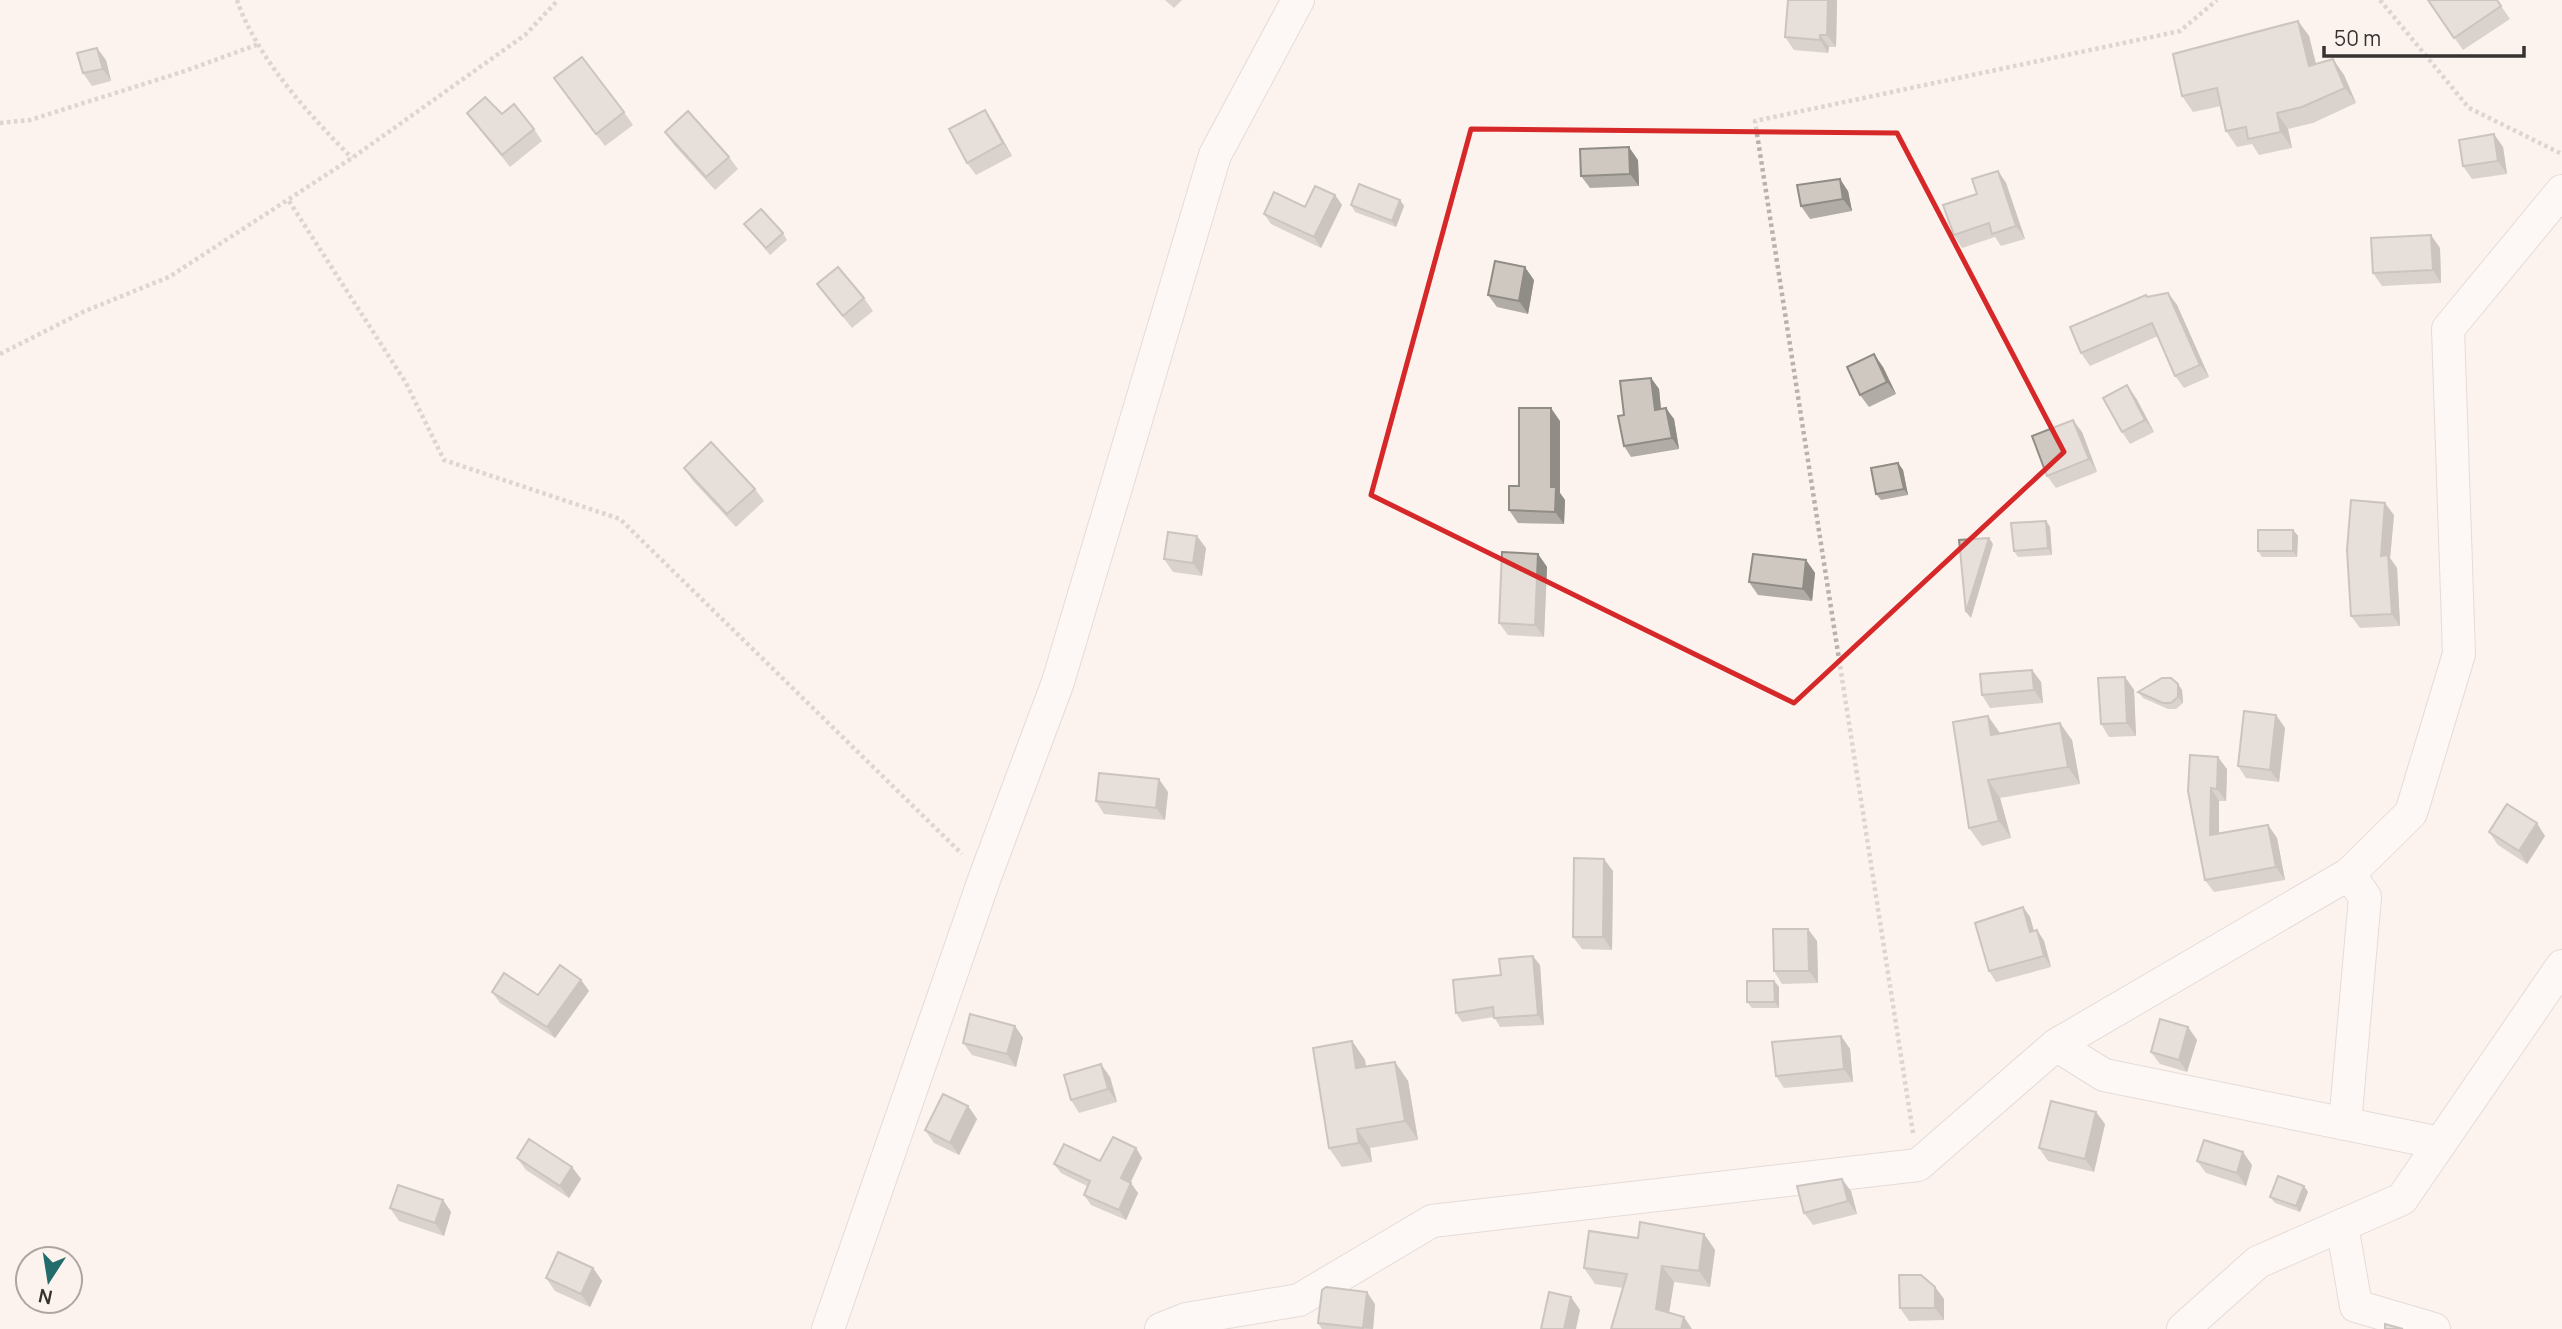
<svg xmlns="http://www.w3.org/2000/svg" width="2562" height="1329" font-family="Manrope,sans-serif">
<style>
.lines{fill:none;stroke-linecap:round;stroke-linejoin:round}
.street-casing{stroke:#c9c0bb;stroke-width:34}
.path{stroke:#b8b1ad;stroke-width:4.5;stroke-dasharray:3.5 3.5;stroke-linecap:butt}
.street{stroke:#fff;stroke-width:32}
.wall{fill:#b1aca5}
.shaded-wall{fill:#908c86}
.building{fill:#cec8c0;stroke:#908c86;stroke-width:2}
.marked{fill:none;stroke:#d62828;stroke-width:5;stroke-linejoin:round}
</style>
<rect width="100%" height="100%" fill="#fcf3ee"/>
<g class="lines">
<defs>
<g id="street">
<polyline points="2056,1045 2104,1075 2440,1143"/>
<polyline points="2345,1124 2365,897 2349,874"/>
<polyline points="2342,1225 2356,1306 2434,1329"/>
<polyline points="828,1329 985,877 1058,682 1215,155 1298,0"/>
<polyline points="1161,1329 1186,1319 1299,1300 1432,1221 1918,1165 2056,1045 2349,874 2411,813 2459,654 2448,329 2562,191"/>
<polyline points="2183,1329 2258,1262 2402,1199 2562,966"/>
</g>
</defs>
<use href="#street" class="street-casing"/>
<g class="path">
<path d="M237,0C256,57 310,116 352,158"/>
<polyline points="2380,0 2469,108 2562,154"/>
<polyline points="0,123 30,120 185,71 259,44"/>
<polyline points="289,201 406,383 444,460 620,519 962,854"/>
<polyline points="0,354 85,311 169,277 352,158 525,35 558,0"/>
<polyline points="1913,1133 1755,121 2180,31 2217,0"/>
</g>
<use href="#street" class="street"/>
</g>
<g class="wall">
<polygon points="1165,0 1182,0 1174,8"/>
<polygon points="1837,0 1836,47 1829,47 1828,53 1794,50 1785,37"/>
<polygon points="2428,0 2497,0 2510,19 2463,50"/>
<polygon points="2298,21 2309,36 2316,64 2344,75 2356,103 2313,123 2288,129 2292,148 2259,155 2252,144 2237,147 2226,131 2221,106 2193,112 2182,96"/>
<polygon points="106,60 111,81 92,86 83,73"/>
<polygon points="554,78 624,112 633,125 605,146"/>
<polygon points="985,110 993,122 1012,156 976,175 967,163"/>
<polygon points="467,113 502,114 534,129 542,141 510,167"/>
<polygon points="665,132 729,157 738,169 715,190 674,145"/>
<polygon points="2503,147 2507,174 2472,179 2463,166"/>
<polygon points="1638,160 1639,186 1590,188 1581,176"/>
<polygon points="1998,171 2006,183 2025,239 2001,246 1995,237 1962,248 1954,235 1977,194"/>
<polygon points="1848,191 1852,211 1810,219 1801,206"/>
<polygon points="1335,195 1342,205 1321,248 1271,224 1264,214 1305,207"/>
<polygon points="1400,200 1404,206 1396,227 1355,212 1351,205"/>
<polygon points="744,224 783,233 787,240 770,255"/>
<polygon points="2440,248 2441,283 2382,286 2373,273"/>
<polygon points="1534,280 1528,314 1497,307 1488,295"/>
<polygon points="817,284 864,298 873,311 852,328"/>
<polygon points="2168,293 2177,305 2209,377 2184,388 2175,376 2158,336 2090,366 2081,353 2147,297"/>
<polygon points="1883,367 1896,394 1869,407 1860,395"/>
<polygon points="1651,378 1659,389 1661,409 1674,419 1679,449 1631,457 1624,446 1624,415"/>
<polygon points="2136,398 2154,432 2130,444 2122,432"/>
<polygon points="1560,421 1560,493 1565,500 1564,524 1518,523 1509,510 1519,486"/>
<polygon points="2082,432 2097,472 2056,488 2047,476"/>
<polygon points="1898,463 1903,470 1908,495 1881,500 1876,494"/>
<polygon points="684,468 755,489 764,501 736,527 693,481"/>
<polygon points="2394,515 2390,558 2397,568 2400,626 2360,628 2351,616"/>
<polygon points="2046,521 2050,527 2052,555 2018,557 2014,551"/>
<polygon points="2293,530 2298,536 2297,557 2262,557 2258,551"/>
<polygon points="1206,548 1202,576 1173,572 1164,559"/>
<polygon points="1538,554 1547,567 1544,637 1508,635 1499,623"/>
<polygon points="1806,560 1815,573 1812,601 1758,595 1749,582"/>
<polygon points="2032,670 2041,682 2043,703 1990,708 1982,695"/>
<polygon points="2125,677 2134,690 2136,736 2109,737 2101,724"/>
<polygon points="2178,684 2182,690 2183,703 2176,709 2168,709 2143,698 2138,692"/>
<polygon points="2276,715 2285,728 2279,782 2246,778 2238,766"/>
<polygon points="2000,733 2072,740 2080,784 2000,798 2011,838 1982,846 1969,828"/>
<polygon points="2227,769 2226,801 2219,801 2219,834 2268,825 2277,838 2285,880 2214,892 2205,880 2188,791"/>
<polygon points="1168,792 1165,820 1104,814 1096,801"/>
<polygon points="2489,832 2545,836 2527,864 2498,845"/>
<polygon points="1613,871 1612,950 1582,949 1573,937"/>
<polygon points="2023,907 2030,917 2034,931 2037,930 2044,941 2051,967 1996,982 1989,971"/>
<polygon points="1817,941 1818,983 1782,984 1774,971"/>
<polygon points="1540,965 1544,1025 1500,1027 1494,1017 1462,1022 1456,1013 1501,975"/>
<polygon points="581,980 589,991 555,1038 500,1003 492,992 538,995"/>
<polygon points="1774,981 1779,987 1779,1008 1752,1008 1747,1002"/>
<polygon points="1015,1026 1023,1038 1016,1067 972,1055 963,1043"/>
<polygon points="2188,1027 2197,1040 2187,1072 2160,1064 2151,1052"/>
<polygon points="1841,1036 1850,1049 1853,1082 1784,1088 1776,1076"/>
<polygon points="1352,1041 1365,1060 1366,1067 1395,1062 1408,1081 1418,1140 1370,1148 1372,1162 1342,1167 1329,1148"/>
<polygon points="1110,1077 1117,1102 1079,1113 1071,1100"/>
<polygon points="968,1106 977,1119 959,1155 934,1143 925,1130"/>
<polygon points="2105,1124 2094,1172 2048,1161 2039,1148"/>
<polygon points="1136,1148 1142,1158 1130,1183 1138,1193 1126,1220 1091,1205 1084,1195 1087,1186 1061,1173 1054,1164 1100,1161"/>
<polygon points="517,1158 572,1167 581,1179 569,1198 526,1170"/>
<polygon points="2197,1161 2252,1165 2246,1186 2206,1173"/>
<polygon points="2304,1186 2308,1192 2300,1212 2275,1203 2270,1197"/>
<polygon points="1851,1191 1857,1214 1813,1225 1804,1213"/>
<polygon points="443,1200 451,1212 444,1236 399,1221 390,1208"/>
<polygon points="1704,1234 1715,1250 1710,1287 1674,1282 1669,1313 1692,1329 1623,1288 1595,1284 1584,1268 1638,1238"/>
<polygon points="593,1268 602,1281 590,1307 555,1291 546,1278"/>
<polygon points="1935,1287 1944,1299 1944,1320 1909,1321 1900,1308"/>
<polygon points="1375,1304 1373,1329 1322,1329 1318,1323"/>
</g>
<g class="shaded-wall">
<polygon points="1828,0 1837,0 1836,47 1827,35"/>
<polygon points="2298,21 2309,36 2320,81 2309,66"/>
<polygon points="1820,35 1829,47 1828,53 1820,40"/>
<polygon points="97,48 106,60 111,81 103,69"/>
<polygon points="2333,59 2344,75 2356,103 2345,88"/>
<polygon points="985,110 993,122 1012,156 1003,143"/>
<polygon points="2277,113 2288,129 2292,148 2281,132"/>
<polygon points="2494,134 2503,147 2507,174 2498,161"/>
<polygon points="1629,147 1638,160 1639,186 1630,174"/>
<polygon points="1998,171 2006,183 2025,239 2016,226"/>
<polygon points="1840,179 1848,191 1852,211 1843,199"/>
<polygon points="1335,195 1342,205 1321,248 1314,237"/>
<polygon points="1400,200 1404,206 1396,227 1392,221"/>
<polygon points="2431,235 2440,248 2441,283 2433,270"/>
<polygon points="1525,267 1534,280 1528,314 1519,301"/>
<polygon points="2168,293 2177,305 2209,377 2200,365"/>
<polygon points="1874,354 1883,367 1896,394 1887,382"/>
<polygon points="1651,378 1659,389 1662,421 1655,410"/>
<polygon points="2127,385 2136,398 2154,432 2145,420"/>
<polygon points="1551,408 1560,421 1560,493 1565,500 1564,524 1555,512 1551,487"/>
<polygon points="1666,408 1674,419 1679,449 1672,438"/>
<polygon points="2073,420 2082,432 2097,472 2089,459"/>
<polygon points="1898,463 1903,470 1908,495 1904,489"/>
<polygon points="2385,503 2394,515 2390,558 2397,568 2400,626 2392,614 2381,556"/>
<polygon points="2046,521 2050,527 2052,555 2048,548"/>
<polygon points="2293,530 2298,536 2297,557 2293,551"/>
<polygon points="1197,536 1206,548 1202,576 1193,563"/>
<polygon points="1989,538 1993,544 1971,618 1966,612"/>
<polygon points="1538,554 1547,567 1544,637 1535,625"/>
<polygon points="1806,560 1815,573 1812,601 1803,589"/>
<polygon points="2032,670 2041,682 2043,703 2034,690"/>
<polygon points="2125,677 2134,690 2136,736 2127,723"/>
<polygon points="2178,684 2182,690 2183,703 2178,697"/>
<polygon points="2276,715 2285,728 2279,782 2270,770"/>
<polygon points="1988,716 2000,733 1991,735"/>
<polygon points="2060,723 2072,740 2080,784 2068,767"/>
<polygon points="2218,757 2227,769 2226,801 2217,789"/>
<polygon points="1159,779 1168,792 1165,820 1156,808"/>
<polygon points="1988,780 2000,798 2011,838 1999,821"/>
<polygon points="2211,788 2219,801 2219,848 2210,835"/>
<polygon points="2537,823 2545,836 2527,864 2519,851"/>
<polygon points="2268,825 2277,838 2285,880 2276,867"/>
<polygon points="1604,859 1613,871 1612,950 1603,937"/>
<polygon points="2023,907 2030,917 2037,943 2030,932"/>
<polygon points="1808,929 1817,941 1818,983 1809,971"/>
<polygon points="2037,930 2044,941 2051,967 2044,956"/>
<polygon points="1533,956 1540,965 1544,1025 1538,1015"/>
<polygon points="581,980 589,991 555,1038 547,1027"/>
<polygon points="1774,981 1779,987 1779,1008 1775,1002"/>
<polygon points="1015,1026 1023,1038 1016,1067 1007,1054"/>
<polygon points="2188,1027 2197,1040 2187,1072 2179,1060"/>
<polygon points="1841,1036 1850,1049 1853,1082 1844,1069"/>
<polygon points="1352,1041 1365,1060 1369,1087 1356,1068"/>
<polygon points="1395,1062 1408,1081 1418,1140 1405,1121"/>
<polygon points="1101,1064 1110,1077 1117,1102 1108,1089"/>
<polygon points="968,1106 977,1119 959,1155 950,1143"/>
<polygon points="2096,1112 2105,1124 2094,1172 2085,1159"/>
<polygon points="1357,1129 1370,1148 1372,1162 1359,1143"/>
<polygon points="1136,1148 1142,1158 1128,1188 1121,1178"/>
<polygon points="2243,1152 2252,1165 2246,1186 2237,1173"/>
<polygon points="572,1167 581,1179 569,1198 560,1186"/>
<polygon points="1842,1179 1851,1191 1857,1214 1848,1201"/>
<polygon points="1131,1183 1138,1193 1126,1220 1119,1210"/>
<polygon points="2304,1186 2308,1192 2300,1212 2296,1206"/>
<polygon points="443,1200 451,1212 444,1236 435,1223"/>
<polygon points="1704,1234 1715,1250 1710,1287 1699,1271"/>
<polygon points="1662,1266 1674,1282 1667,1325 1656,1309"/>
<polygon points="593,1268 602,1281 590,1307 581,1294"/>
<polygon points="1935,1287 1944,1299 1944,1320 1935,1308"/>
<polygon points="1367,1292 1375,1304 1373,1329 1363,1328"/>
<polygon points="1571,1297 1580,1310 1576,1329 1564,1329"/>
<polygon points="1684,1317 1692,1329 1681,1329"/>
</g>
<g class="building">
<polygon points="1788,0 1828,0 1827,35 1820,35 1820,40 1785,37"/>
<polygon points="2428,0 2497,0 2501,6 2454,38"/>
<polygon points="2298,21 2309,66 2333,59 2345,88 2302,107 2277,113 2281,132 2248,139 2246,127 2226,131 2217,88 2182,96 2173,54"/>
<polygon points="97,48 103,69 83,73 77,53"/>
<polygon points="582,57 624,112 596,134 554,78"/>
<polygon points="485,97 502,114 514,104 534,129 502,155 467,113"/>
<polygon points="985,110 1003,143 967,163 949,129"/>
<polygon points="688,111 729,157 706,177 665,132"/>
<polygon points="2494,134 2498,161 2463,166 2459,140"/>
<polygon points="1629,147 1630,174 1581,176 1580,149"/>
<polygon points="1998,171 2016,226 1992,234 1989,223 1954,235 1943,205 1977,194 1972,179"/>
<polygon points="1840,179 1843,199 1801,206 1797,185"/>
<polygon points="1359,184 1400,200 1392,221 1351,205"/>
<polygon points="1315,186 1335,195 1314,237 1264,214 1274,192 1305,207"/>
<polygon points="761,209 783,233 766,248 744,224"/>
<polygon points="2431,235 2433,270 2373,273 2371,238"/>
<polygon points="1495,261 1525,267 1519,301 1488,295"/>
<polygon points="838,267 864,298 843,316 817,284"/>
<polygon points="2168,293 2200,365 2175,376 2152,323 2081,353 2070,327 2146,295 2147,297"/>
<polygon points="1874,354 1887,382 1860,395 1847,367"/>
<polygon points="1651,378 1655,410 1666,408 1672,438 1624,446 1618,416 1624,415 1620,381"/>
<polygon points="2127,385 2145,420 2122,432 2103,398"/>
<polygon points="1519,408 1551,408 1551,487 1556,487 1555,512 1509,510 1509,486 1519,486"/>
<polygon points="2073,420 2089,459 2047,476 2032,436"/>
<polygon points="711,442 755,489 727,514 684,468"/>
<polygon points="1898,463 1904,489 1876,494 1871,468"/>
<polygon points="2351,500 2385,503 2381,556 2388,555 2392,614 2351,616 2347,550"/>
<polygon points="2046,521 2048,548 2014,551 2011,523"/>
<rect x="2258" y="530" width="35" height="21"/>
<polygon points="1168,532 1197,536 1193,563 1164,559"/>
<polygon points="1989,538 1966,612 1959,540"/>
<polygon points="1502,552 1538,554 1535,625 1499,623"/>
<polygon points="1753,554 1806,560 1803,589 1749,582"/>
<polygon points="2032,670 2034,690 1982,695 1980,674"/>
<polygon points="2125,677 2127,723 2101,724 2098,678"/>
<polygon points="2162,678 2171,678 2178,684 2178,697 2171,703 2163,703 2138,692"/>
<polygon points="2244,711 2276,715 2270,770 2238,766"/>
<polygon points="1988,716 1991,735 2060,723 2068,767 1988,780 1999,821 1969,828 1953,722"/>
<polygon points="2190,755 2218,757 2217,789 2211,788 2210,835 2268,825 2276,867 2205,880 2188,791"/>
<polygon points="1099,773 1159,779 1156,808 1096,801"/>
<polygon points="2507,804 2537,823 2519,851 2489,832"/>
<polygon points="1574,858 1604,859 1603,937 1573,937"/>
<polygon points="2023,907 2030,932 2037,930 2044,956 1989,971 1975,923"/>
<polygon points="1773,929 1808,929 1809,971 1774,971"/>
<polygon points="1533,956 1538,1015 1494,1018 1493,1007 1456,1013 1453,980 1501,975 1499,959"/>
<polygon points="560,965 581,980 547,1027 492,992 504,973 538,995"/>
<polygon points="1747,981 1774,981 1775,1002 1747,1002"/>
<polygon points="970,1014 1015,1026 1007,1054 963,1043"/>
<polygon points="2160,1019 2188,1027 2179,1060 2151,1052"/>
<polygon points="1841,1036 1844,1069 1776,1076 1772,1042"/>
<polygon points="1352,1041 1356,1068 1395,1062 1405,1121 1357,1129 1359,1143 1329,1148 1313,1048"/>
<polygon points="1101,1064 1108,1089 1071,1100 1064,1075"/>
<polygon points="943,1094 968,1106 950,1143 925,1130"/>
<polygon points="2051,1101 2096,1112 2085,1159 2039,1148"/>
<polygon points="1113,1137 1136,1148 1121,1178 1131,1183 1119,1210 1084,1195 1090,1181 1054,1164 1064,1144 1100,1161"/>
<polygon points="529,1139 572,1167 560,1186 517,1158"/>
<polygon points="2204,1140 2243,1152 2237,1173 2197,1161"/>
<polygon points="2278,1176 2304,1186 2296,1206 2270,1197"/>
<polygon points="1842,1179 1848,1201 1804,1213 1797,1186"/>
<polygon points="398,1185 443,1200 435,1223 390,1208"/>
<polygon points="1640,1222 1704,1234 1699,1271 1662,1266 1656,1309 1684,1317 1681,1329 1611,1329 1627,1274 1584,1268 1589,1231 1638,1238"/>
<polygon points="558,1252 593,1268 581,1294 546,1278"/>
<polygon points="1899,1275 1921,1275 1935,1287 1935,1308 1900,1308"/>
<polygon points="1326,1287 1367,1292 1363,1328 1318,1323 1322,1290"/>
<polygon points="1549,1292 1571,1297 1564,1329 1541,1329"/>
<polygon points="2385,1324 2403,1329 2385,1329"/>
</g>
<path d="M0 0H2562V1329H0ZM1471,129L1897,133L2064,452L1794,703L1371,495Z" fill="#fcf3ee" fill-opacity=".55" fill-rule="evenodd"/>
<path class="marked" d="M1471,129L1897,133L2064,452L1794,703L1371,495Z"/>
<g transform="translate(49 1280) rotate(192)"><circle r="33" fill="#fcf3ee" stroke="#ada6a2" stroke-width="2"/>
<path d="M0-5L12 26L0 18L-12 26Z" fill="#226d6b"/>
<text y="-10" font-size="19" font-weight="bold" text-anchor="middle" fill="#363230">N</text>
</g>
<path d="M2324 46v10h200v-10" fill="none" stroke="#363230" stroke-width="3.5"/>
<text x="2334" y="46" font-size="21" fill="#363230" stroke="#fcf3ee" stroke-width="5" paint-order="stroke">50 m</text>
</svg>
